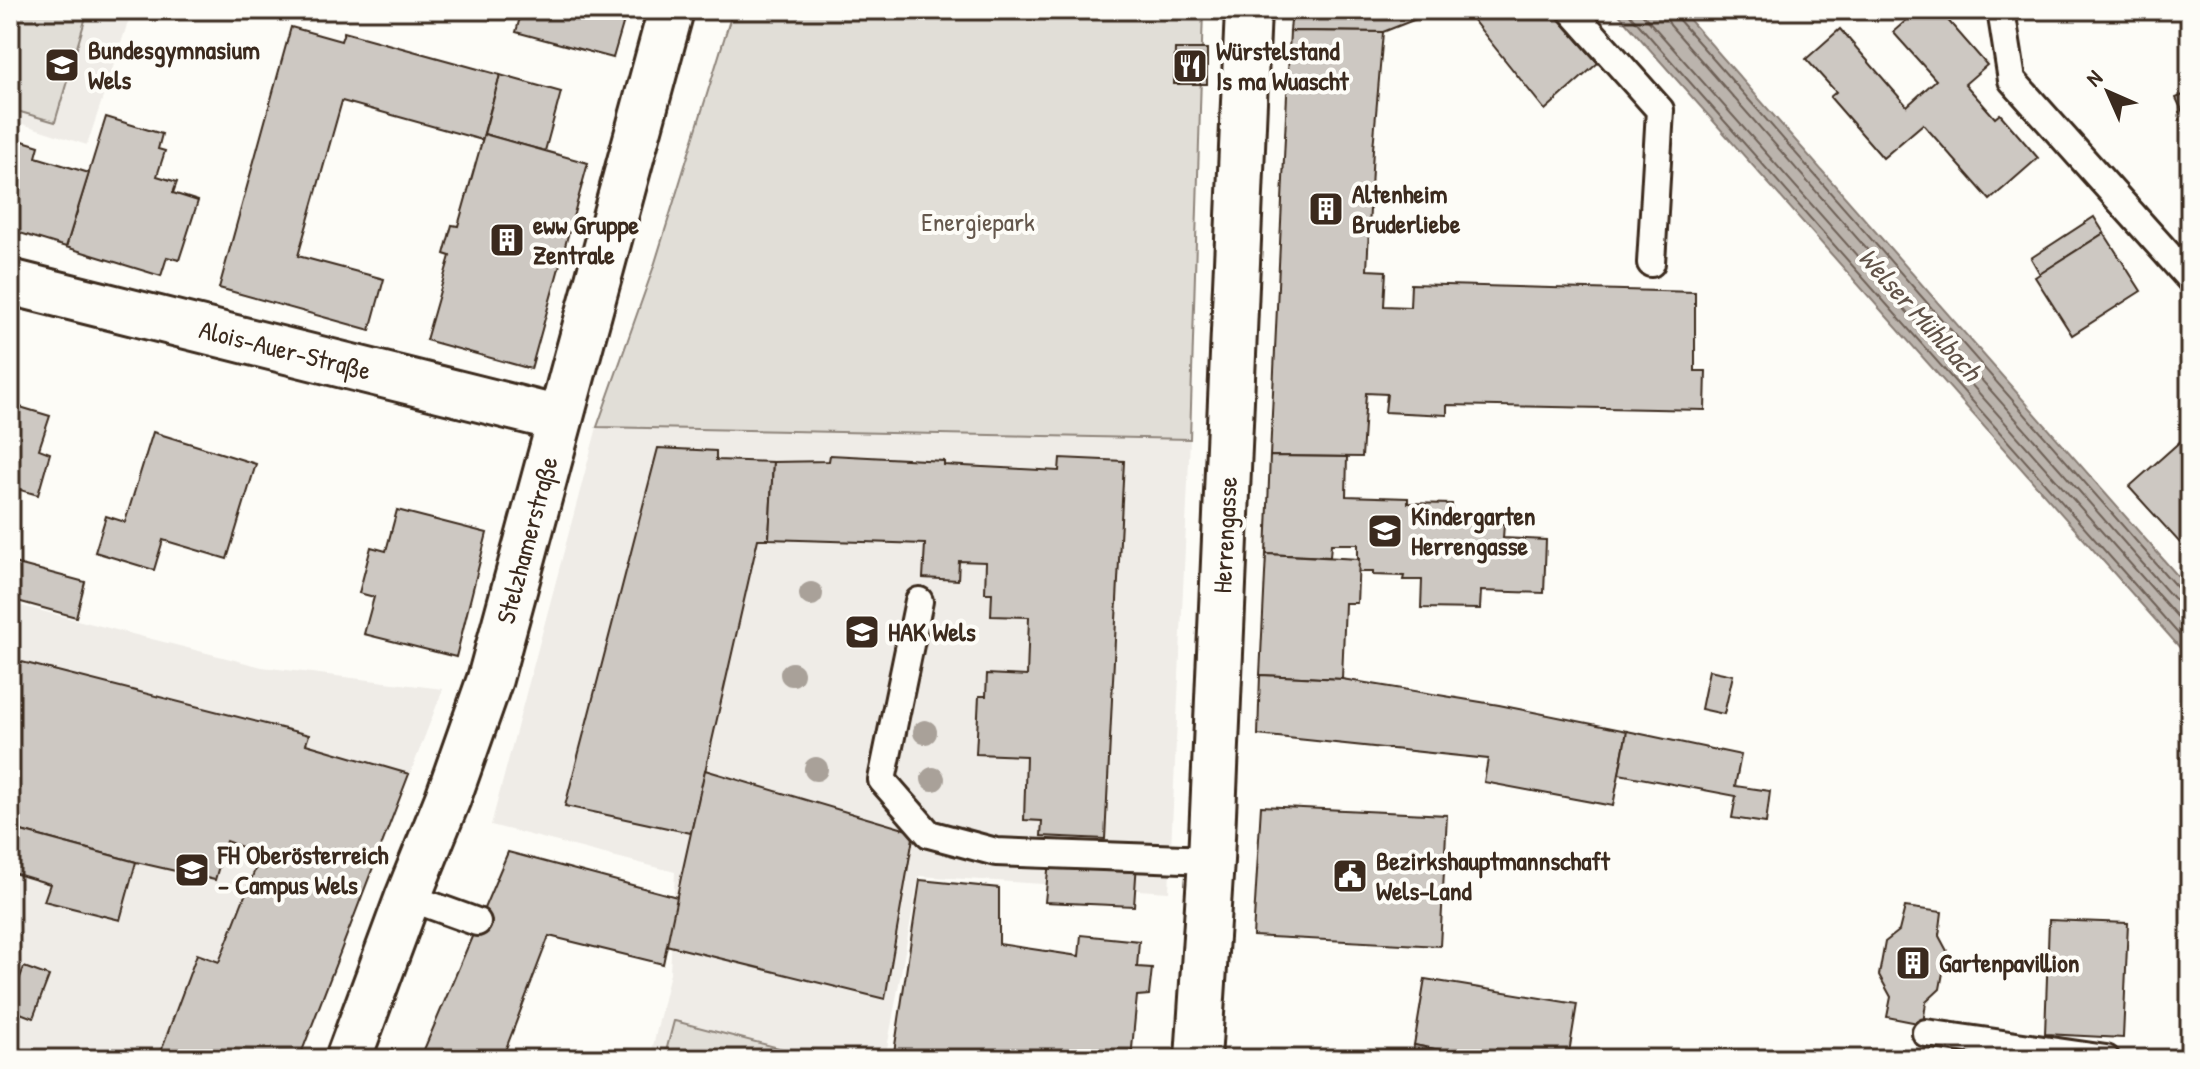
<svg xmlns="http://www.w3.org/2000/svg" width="2200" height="1069" font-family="'Patrick Hand',sans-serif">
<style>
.built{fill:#efece7}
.green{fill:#e1ded7;stroke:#8e847a;stroke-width:2}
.water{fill:#bbb4ad;stroke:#887d74;stroke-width:2}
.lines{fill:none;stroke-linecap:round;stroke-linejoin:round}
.shore{stroke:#6e6157;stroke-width:2}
.building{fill:#cdc8c2;stroke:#3b2a1e;stroke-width:2}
.service-casing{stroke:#3b2a1e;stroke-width:32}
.minor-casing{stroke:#3b2a1e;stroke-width:50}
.tertiary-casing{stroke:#3b2a1e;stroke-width:50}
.primary-casing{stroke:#3b2a1e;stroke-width:50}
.service{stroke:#fdfcf7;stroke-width:26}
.minor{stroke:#fdfcf7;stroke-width:44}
.tertiary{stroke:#fdfcf7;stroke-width:44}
.primary{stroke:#fdfcf7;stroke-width:44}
.tree{fill:#a9a199}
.labels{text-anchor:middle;stroke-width:8;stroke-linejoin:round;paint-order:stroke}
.poi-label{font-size:26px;font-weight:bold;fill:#3b2a1e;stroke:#fdfcf7;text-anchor:start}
.park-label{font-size:26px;fill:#64574c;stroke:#fdfcf7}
.street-label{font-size:26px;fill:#3b2a1e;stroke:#fdfcf7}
.water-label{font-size:28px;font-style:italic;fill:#615349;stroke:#fdfcf7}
</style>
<rect width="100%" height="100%" fill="#fdfcf7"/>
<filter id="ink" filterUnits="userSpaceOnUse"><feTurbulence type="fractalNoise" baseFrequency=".0125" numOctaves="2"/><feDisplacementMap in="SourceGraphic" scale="16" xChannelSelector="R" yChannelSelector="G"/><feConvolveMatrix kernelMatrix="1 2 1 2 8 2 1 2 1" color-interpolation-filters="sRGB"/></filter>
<g filter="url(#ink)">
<g class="built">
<polygon points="10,10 132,10 87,145 10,120"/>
<polygon points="597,427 1190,439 1169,892 919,876 885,1059 650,1059 670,973 675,872 491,825"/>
<polygon points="10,603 262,667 443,689 300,1059 41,1059 21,1051 17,1059 10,1059"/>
</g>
<g class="green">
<polygon points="10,10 88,10 55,122 10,109"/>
<polygon points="733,10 1203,10 1190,439 597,427 654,266"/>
<polygon points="674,1021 675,1021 821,1059 664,1059"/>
</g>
<polygon class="water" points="1615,10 1681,10 2190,590 2190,659"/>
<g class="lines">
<g class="shore">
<polyline points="1626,10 2190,647"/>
<polyline points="1639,10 2190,631"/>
<polyline points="1666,10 1666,17 1670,25 2173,598 2180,603 2190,604"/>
<polyline points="1676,10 1678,19 2180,591 2190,594"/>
</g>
</g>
<g class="building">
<polygon points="522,10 627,10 613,58 516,32"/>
<polygon points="1292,10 1432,10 1416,19 1383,32 1290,31"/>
<polygon points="1465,10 1551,10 1598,63 1545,110"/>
<polygon points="1918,10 1939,10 1987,65 1965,84 1995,118 2000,114 2038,158 1990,200 1923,124 1883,158 1830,97 1836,92 1806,59 1840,29 1907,106 1936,80 1893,32"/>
<polygon points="291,27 341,41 344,32 500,75 482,140 342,101 298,256 384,279 370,330 219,288"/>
<polygon points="1290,31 1383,32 1373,149 1367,270 1386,271 1384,306 1410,307 1411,284 1695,292 1695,371 1706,371 1705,410 1447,405 1447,415 1385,412 1387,394 1366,393 1362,457 1270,456"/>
<polygon points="1175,49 1207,49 1207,84 1174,84"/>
<polygon points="500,75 561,92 545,151 484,134"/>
<polygon points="2190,92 2190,127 2176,98"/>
<polygon points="106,117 162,134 158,149 165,151 157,176 177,182 173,193 198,201 179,260 167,257 161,276 66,247"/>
<polygon points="484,134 588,163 531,369 426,340 450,256 444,254 452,225 458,226"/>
<polygon points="10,137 39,146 36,157 89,173 66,247 10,230"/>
<polygon points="2094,217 2104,233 2040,274 2031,258"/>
<polygon points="2104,233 2141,291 2072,335 2035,277"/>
<polygon points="10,404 50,416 39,449 50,453 38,495 10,487"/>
<polygon points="153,432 256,464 227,559 163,540 154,570 95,552 106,516 125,522"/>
<polygon points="2183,439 2190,447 2190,554 2129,487"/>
<polygon points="658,448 716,451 716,460 773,462 769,539 758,539 691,833 565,806"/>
<polygon points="830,455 944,461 944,465 1059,471 1060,458 1124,461 1105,839 1041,836 1042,821 1024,820 1026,756 976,754 979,696 986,696 987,674 1027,676 1029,617 991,616 992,593 985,593 986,562 959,561 958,580 923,578 925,544 769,539 773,462 829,461"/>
<polygon points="1270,456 1347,457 1346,496 1408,498 1408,503 1452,504 1451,522 1504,524 1503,538 1546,540 1544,593 1481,591 1480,609 1421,608 1422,580 1403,580 1404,576 1373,575 1373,572 1358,572 1358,544 1331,544 1330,557 1266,554"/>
<polygon points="397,510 487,533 456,657 364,634 374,597 359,593 371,547 386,551"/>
<polygon points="1266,554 1359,559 1357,603 1345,603 1342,679 1260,675"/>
<polygon points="10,562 85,582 76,617 10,599"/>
<polygon points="10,659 309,735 306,744 409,774 299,1059 158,1059 197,954 219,962 261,854 226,841 215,880 136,862 10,828"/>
<polygon points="1709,670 1733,675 1724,714 1701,709"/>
<polygon points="1260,675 1342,679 1499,705 1627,731 1613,806 1484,782 1488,759 1258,735"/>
<polygon points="1627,731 1741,755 1735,786 1770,791 1766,823 1732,818 1736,796 1619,774"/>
<polygon points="705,770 914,832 885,999 666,945"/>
<polygon points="1261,806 1447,815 1440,946 1253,936"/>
<polygon points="10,828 136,862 120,920 44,901 50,884 10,872"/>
<polygon points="508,852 677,897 663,964 549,936 502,1059 420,1059"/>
<polygon points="1049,860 1137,862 1134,906 1045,902"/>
<polygon points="920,880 999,888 999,944 1079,956 1081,935 1139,941 1137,967 1152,968 1149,995 1137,996 1131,1059 893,1059"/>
<polygon points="1905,907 1942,912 1939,936 1947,951 1940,989 1926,1002 1923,1024 1887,1017 1891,997 1879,975 1885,942 1899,931"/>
<polygon points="2049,920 2128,923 2123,1038 2045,1034"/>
<polygon points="24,967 49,976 33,1018 10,1009 10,1004"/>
<polygon points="1425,979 1577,1004 1568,1059 1485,1059 1414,1045"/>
<polygon points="1414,1045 1478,1057 1478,1059 1412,1059"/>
</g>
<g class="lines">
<defs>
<g id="service">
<polyline points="1571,10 1660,110 1651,263"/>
<polyline points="2001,10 2012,80 2190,279"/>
<polyline points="919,601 882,780 929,834 996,852 1211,860"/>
<polyline points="408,897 477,922"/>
<polyline points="1926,1033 2106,1059"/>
</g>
<polyline id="minor" points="10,282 560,419"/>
<polyline id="tertiary" points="1198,1059 1211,860 1248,10"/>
<polyline id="primary" points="348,1059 408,897 448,798 490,679 671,10"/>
</defs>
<use href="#service" class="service-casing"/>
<use href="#minor" class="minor-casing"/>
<use href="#tertiary" class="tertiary-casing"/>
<use href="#primary" class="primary-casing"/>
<use href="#service" class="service"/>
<use href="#minor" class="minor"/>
<use href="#tertiary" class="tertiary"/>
<use href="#primary" class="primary"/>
</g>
<g class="tree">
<circle cx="811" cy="594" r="12"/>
<circle cx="792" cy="674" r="12"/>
<circle cx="925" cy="732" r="12"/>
<circle cx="816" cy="769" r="12"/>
<circle cx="933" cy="779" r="12"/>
</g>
</g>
<defs>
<symbol id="school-square" viewBox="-11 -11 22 22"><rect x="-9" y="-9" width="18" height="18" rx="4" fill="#3b2a1e" stroke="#fdfcf7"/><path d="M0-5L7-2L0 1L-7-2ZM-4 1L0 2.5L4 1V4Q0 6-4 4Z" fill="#fff"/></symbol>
<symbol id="restaurant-square" viewBox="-11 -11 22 22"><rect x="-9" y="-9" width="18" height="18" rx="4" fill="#3b2a1e" stroke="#fdfcf7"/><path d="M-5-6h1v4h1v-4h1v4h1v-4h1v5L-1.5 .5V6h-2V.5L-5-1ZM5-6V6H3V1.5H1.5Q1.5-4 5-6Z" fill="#fff"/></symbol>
<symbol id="building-square" viewBox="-11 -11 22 22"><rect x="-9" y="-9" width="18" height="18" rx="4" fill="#3b2a1e" stroke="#fdfcf7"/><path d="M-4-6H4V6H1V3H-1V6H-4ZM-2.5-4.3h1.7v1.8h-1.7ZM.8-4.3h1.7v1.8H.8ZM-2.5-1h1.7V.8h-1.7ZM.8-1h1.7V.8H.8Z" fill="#fff"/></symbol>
<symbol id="university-square" viewBox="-11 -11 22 22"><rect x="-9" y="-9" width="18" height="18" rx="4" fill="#3b2a1e" stroke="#fdfcf7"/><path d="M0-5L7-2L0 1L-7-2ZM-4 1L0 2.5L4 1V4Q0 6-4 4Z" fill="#fff"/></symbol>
<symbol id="civic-square" viewBox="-11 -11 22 22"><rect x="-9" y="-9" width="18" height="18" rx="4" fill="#3b2a1e" stroke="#fdfcf7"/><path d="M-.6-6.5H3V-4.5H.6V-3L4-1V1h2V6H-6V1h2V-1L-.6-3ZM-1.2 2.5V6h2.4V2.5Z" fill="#fff"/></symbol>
</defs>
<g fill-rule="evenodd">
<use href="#school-square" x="42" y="45" width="40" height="40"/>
<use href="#restaurant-square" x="1170" y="46" width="40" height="40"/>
<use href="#building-square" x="1306" y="189" width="40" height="40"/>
<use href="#building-square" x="487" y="220" width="40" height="40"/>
<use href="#school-square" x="1365" y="511" width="40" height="40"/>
<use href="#school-square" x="842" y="612" width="40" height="40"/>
<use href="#university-square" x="172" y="850" width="40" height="40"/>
<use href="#civic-square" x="1330" y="856" width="40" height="40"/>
<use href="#building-square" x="1893" y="943" width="40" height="40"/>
</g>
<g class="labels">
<g class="poi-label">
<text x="88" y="59">Bundesgymnasium<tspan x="88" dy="30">Wels</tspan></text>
<text x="1216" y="60">Würstelstand<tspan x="1216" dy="30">Is ma Wuascht</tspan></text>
<text x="1352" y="203">Altenheim<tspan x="1352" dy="30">Bruderliebe</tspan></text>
<text x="533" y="234">eww Gruppe<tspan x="533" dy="30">Zentrale</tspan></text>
<text x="1411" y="525">Kindergarten<tspan x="1411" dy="30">Herrengasse</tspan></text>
<text x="888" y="641">HAK Wels</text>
<text x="218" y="864">FH Oberösterreich<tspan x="218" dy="30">– Campus Wels</tspan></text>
<text x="1376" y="870">Bezirkshauptmannschaft<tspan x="1376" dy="30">Wels-Land</tspan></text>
<text x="1939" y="972">Gartenpavillion</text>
</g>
<g class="park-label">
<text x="978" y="231">Energiepark</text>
</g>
<g class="street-label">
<text transform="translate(285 350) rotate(14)" y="9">Alois-Auer-Straße</text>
<text transform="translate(1225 535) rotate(-87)" y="9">Herrengasse</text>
<text transform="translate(527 540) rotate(-75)" y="9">Stelzhamerstraße</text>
</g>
<g class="water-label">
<text transform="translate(1920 314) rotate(48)" y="10">Welser Mühlbach</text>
</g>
</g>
<rect width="2200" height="1069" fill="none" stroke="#fdfcf7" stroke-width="40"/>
<rect x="20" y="20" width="2160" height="1029" fill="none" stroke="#3b2a1e" stroke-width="3" filter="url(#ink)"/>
<g transform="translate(2108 92) rotate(315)" stroke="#fdfcf7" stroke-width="6" paint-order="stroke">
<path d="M0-6L14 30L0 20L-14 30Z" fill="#3b2a1e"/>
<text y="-12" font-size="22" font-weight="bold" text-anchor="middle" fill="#3b2a1e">N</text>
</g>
</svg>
